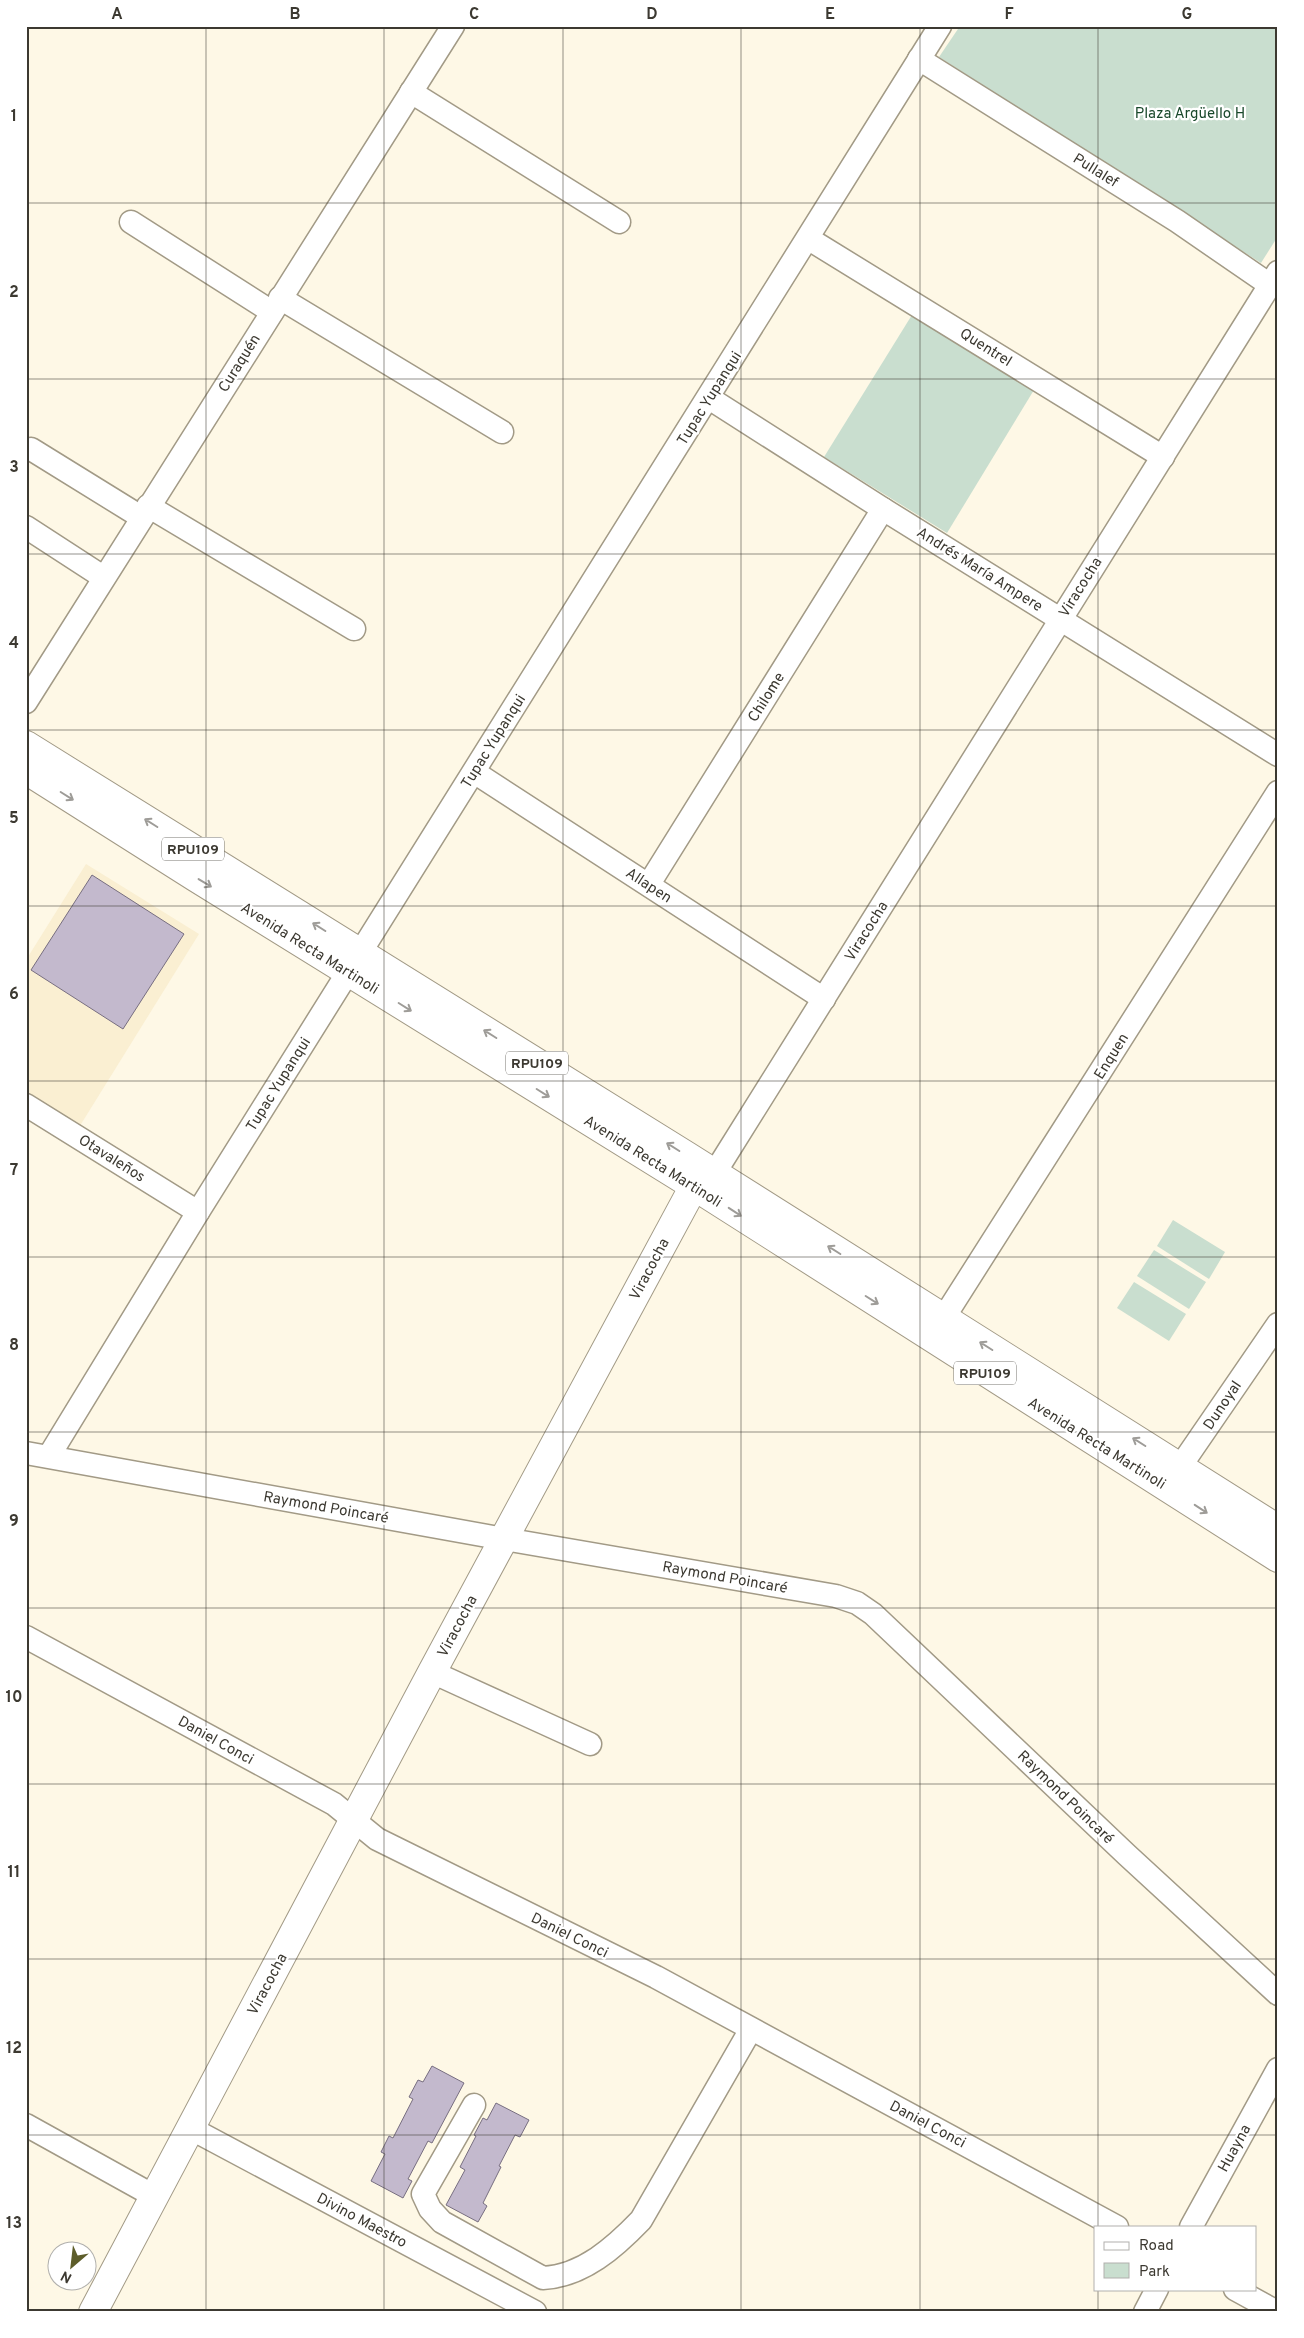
<svg xmlns="http://www.w3.org/2000/svg" width="1304" height="2338" font-family="Overpass,sans-serif">
<style>
.built{fill:#faefd2}
.green{fill:#c9decf}
.building{fill:#c3b9cd;stroke:#776e80}
.lines{fill:none;stroke-linecap:round;stroke-linejoin:round}
.minor-casing{stroke:#a29a86;stroke-width:25}
.major-casing{stroke:#a29a86;stroke-width:30}
.minor{stroke:#fff;stroke-width:22}
.major{stroke:#fff;stroke-width:28}
.oneway{stroke:#9e9c98}
.grid{fill:none;stroke:#3c3931;stroke-width:1;stroke-opacity:0.55}
.labels{text-anchor:middle;stroke-width:4.5;stroke-linejoin:round;paint-order:stroke}
.shield{fill:#fff;stroke:#76746f;stroke-width:1}
.shield-label{font-size:14px;font-weight:bold;fill:#3c3931}
.park-label{font-size:15px;fill:#19482b;stroke:#fff}
.street-label{font-size:15px;fill:#3c3931;stroke:#fff}
.neatline{fill:none;stroke:#3c3931;stroke-width:2}
.grid-label{font-size:16px;text-anchor:middle;font-weight:bold;fill:#3c3931}
</style>
<rect width="100%" height="100%" fill="#fef8e6"/>
<polygon class="built" points="86,864 199,934 78,1129 26,1097 26,960"/>
<g class="green">
<polygon points="960,26 1278,26 1278,236 1261,263 939,57"/>
<polygon points="915,310 1037,385 947,533 824,457"/>
<polygon points="1173,1220 1225,1252 1209,1279 1157,1246"/>
<polygon points="1154,1250 1206,1282 1189,1309 1137,1276"/>
<polygon points="1134,1282 1186,1314 1169,1341 1117,1308"/>
</g>
<g class="building">
<polygon points="92,875 184,934 123,1029 31,970"/>
<polygon points="432,2066 464,2083 432,2143 428,2141 408,2179 412,2181 403,2198 371,2181 385,2154 381,2152 389,2136 393,2138 413,2099 409,2097 418,2080 423,2082"/>
<polygon points="496,2103 529,2120 520,2137 515,2135 499,2166 501,2167 483,2203 487,2206 478,2222 446,2205 465,2170 460,2167 476,2136 474,2135 483,2118 487,2120"/>
</g>
<g class="lines">
<defs>
<g id="minor">
<polyline points="919,59 1177,221 1270,285"/>
<polyline points="411,92 619,222"/>
<polyline points="131,222 272,312"/>
<polyline points="809,239 1163,457"/>
<polyline points="280,298 502,432"/>
<polyline points="709,398 883,509 1278,755"/>
<polyline points="31,449 141,517"/>
<polyline points="148,506 354,629"/>
<polyline points="26,527 103,577"/>
<polyline points="26,702 453,26"/>
<polyline points="474,772 824,999"/>
<polyline points="649,884 883,509"/>
<polyline points="26,1105 198,1212"/>
<polyline points="701,1181 714,1174 1278,272"/>
<polyline points="943,1319 1278,792"/>
<polyline points="26,1453 504,1539 836,1596 857,1603 873,1614 1127,1855 1278,1994"/>
<polyline points="49,1456 198,1212 940,26"/>
<polyline points="1171,1480 1278,1324"/>
<polyline points="26,1637 334,1804 377,1839 656,1977 1117,2227"/>
<polyline points="432,1672 590,1744"/>
<path d="M474,2105L423,2194L430,2209L442,2222L543,2278C583,2276 615,2247 641,2220L751,2029"/>
<polyline points="26,2125 154,2196"/>
<polyline points="190,2128 535,2312"/>
<polyline points="1191,2227 1278,2069"/>
<polyline points="1235,2289 1277,2312"/>
<polyline points="1145,2312 1157,2289"/>
</g>
<g id="major">
<polyline points="26,745 687,1156 1278,1529"/>
<polyline points="26,770 195,877 694,1186 1278,1558"/>
<polyline points="93,2312 432,1672 694,1186"/>
</g>
</defs>
<use href="#minor" class="minor-casing"/>
<use href="#major" class="major-casing"/>
<use href="#minor" class="minor"/>
<use href="#major" class="major"/>
</g>
<defs><path id="oneway-shaft" d="M-6 0H5M1.5-3L5.5 0L1.5 3" fill="none" stroke-width="1.6" stroke-linecap="round" stroke-linejoin="round" transform="scale(1.25)"/></defs>
<g class="oneway">
<use href="#oneway-shaft" transform="translate(67 796) rotate(32)"/>
<use href="#oneway-shaft" transform="translate(151 823) rotate(-148)"/>
<use href="#oneway-shaft" transform="translate(205 883) rotate(31)"/>
<use href="#oneway-shaft" transform="translate(319 927) rotate(-148)"/>
<use href="#oneway-shaft" transform="translate(405 1007) rotate(32)"/>
<use href="#oneway-shaft" transform="translate(490 1034) rotate(-148)"/>
<use href="#oneway-shaft" transform="translate(543 1093) rotate(32)"/>
<use href="#oneway-shaft" transform="translate(673 1147) rotate(-148)"/>
<use href="#oneway-shaft" transform="translate(735 1212) rotate(33)"/>
<use href="#oneway-shaft" transform="translate(834 1250) rotate(-148)"/>
<use href="#oneway-shaft" transform="translate(872 1300) rotate(32)"/>
<use href="#oneway-shaft" transform="translate(986 1346) rotate(-148)"/>
<use href="#oneway-shaft" transform="translate(1139 1442) rotate(-148)"/>
<use href="#oneway-shaft" transform="translate(1201 1509) rotate(33)"/>
</g>
<path class="grid" d="M206,26V2312M384,26V2312M563,26V2312M741,26V2312M920,26V2312M1098,26V2227M26,203H1278M26,379H1278M26,554H1278M26,730H1278M26,906H1278M26,1081H1278M26,1257H1278M26,1432H1278M26,1608H1278M26,1784H1278M26,1959H1278M26,2135H1278M1098,2289V2312"/>
<g class="labels">
<g class="shield">
<rect x="162" y="837.5" width="62" height="23" rx="4"/>
<rect x="506" y="1051.5" width="62" height="23" rx="4"/>
<rect x="954" y="1361.5" width="62" height="23" rx="4"/>
</g>
<g class="shield-label">
<text x="193" y="854">RPU109</text>
<text x="537" y="1068">RPU109</text>
<text x="985" y="1378">RPU109</text>
</g>
<g class="park-label">
<text x="1190" y="118">Plaza Argüello H</text>
</g>
<g class="street-label">
<text transform="translate(1096 170) rotate(32)" y="5">Pullalef</text>
<text transform="translate(986 347) rotate(32)" y="5">Quentrel</text>
<text transform="translate(239 363) rotate(-58)" y="5">Curaquén</text>
<text transform="translate(709 398) rotate(-58)" y="5">Tupac Yupanqui</text>
<text transform="translate(980 569) rotate(32)" y="5">Andrés María Ampere</text>
<text transform="translate(1080 587) rotate(-58)" y="5">Viracocha</text>
<text transform="translate(766 697) rotate(-58)" y="5">Chilome</text>
<text transform="translate(493 741) rotate(-58)" y="5">Tupac Yupanqui</text>
<text transform="translate(649 885) rotate(33)" y="5">Allapen</text>
<text transform="translate(866 931) rotate(-58)" y="5">Viracocha</text>
<text transform="translate(310 948) rotate(32)" y="5">Avenida Recta Martinoli</text>
<text transform="translate(1111 1056) rotate(-58)" y="5">Enquen</text>
<text transform="translate(278 1084) rotate(-58)" y="5">Tupac Yupanqui</text>
<text transform="translate(112 1158) rotate(32)" y="5">Otavaleños</text>
<text transform="translate(653 1161) rotate(32)" y="5">Avenida Recta Martinoli</text>
<text transform="translate(649 1269) rotate(-62)" y="5">Viracocha</text>
<text transform="translate(1222 1405) rotate(-56)" y="5">Dunoyal</text>
<text transform="translate(1097 1443) rotate(32)" y="5">Avenida Recta Martinoli</text>
<text transform="translate(326 1507) rotate(10)" y="5">Raymond Poincaré</text>
<text transform="translate(725 1577) rotate(10)" y="5">Raymond Poincaré</text>
<text transform="translate(457 1626) rotate(-62)" y="5">Viracocha</text>
<text transform="translate(216 1740) rotate(29)" y="5">Daniel Conci</text>
<text transform="translate(1066 1797) rotate(44)" y="5">Raymond Poincaré</text>
<text transform="translate(570 1935) rotate(26)" y="5">Daniel Conci</text>
<text transform="translate(267 1984) rotate(-62)" y="5">Viracocha</text>
<text transform="translate(928 2124) rotate(28)" y="5">Daniel Conci</text>
<text transform="translate(1234 2148) rotate(-61)" y="5">Huayna</text>
<text transform="translate(362 2220) rotate(28)" y="5">Divino Maestro</text>
</g>
</g>
<rect width="1304" height="2338" fill="none" stroke="#ffffff" stroke-width="55"/>
<rect x="1094" y="2226" width="162" height="65" fill="#ffffff" stroke="#b1b0ad"/>
<rect x="1104" y="2242" width="25" height="8" fill="#ffffff" stroke="#b1b0ad"/>
<text x="1139" y="2250" font-size="15" fill="#3c3931">Road</text>
<rect x="1104" y="2263" width="25" height="15" fill="#c9decf" stroke="#b1b0ad"/>
<text x="1139" y="2276" font-size="15" fill="#3c3931">Park</text>
<g transform="translate(72 2266) rotate(208)"><circle r="24" fill="#ffffff" stroke="#b1b0ad"/>
<path d="M0-4L9 19L0 12L-9 19Z" fill="#5d5d2a"/>
<text y="-8" font-size="14" font-weight="bold" text-anchor="middle" fill="#3c3931">N</text>
</g>
<rect x="28" y="28" width="1248" height="2282" class="neatline"/>
<g class="grid-label">
<text x="117" y="19">A</text>
<text x="295" y="19">B</text>
<text x="474" y="19">C</text>
<text x="652" y="19">D</text>
<text x="830" y="19">E</text>
<text x="1009" y="19">F</text>
<text x="1187" y="19">G</text>
<text x="14" y="121">1</text>
<text x="14" y="297">2</text>
<text x="14" y="472">3</text>
<text x="14" y="648">4</text>
<text x="14" y="823">5</text>
<text x="14" y="999">6</text>
<text x="14" y="1175">7</text>
<text x="14" y="1350">8</text>
<text x="14" y="1526">9</text>
<text x="14" y="1702">10</text>
<text x="14" y="1877">11</text>
<text x="14" y="2053">12</text>
<text x="14" y="2228">13</text>
</g>
</svg>
